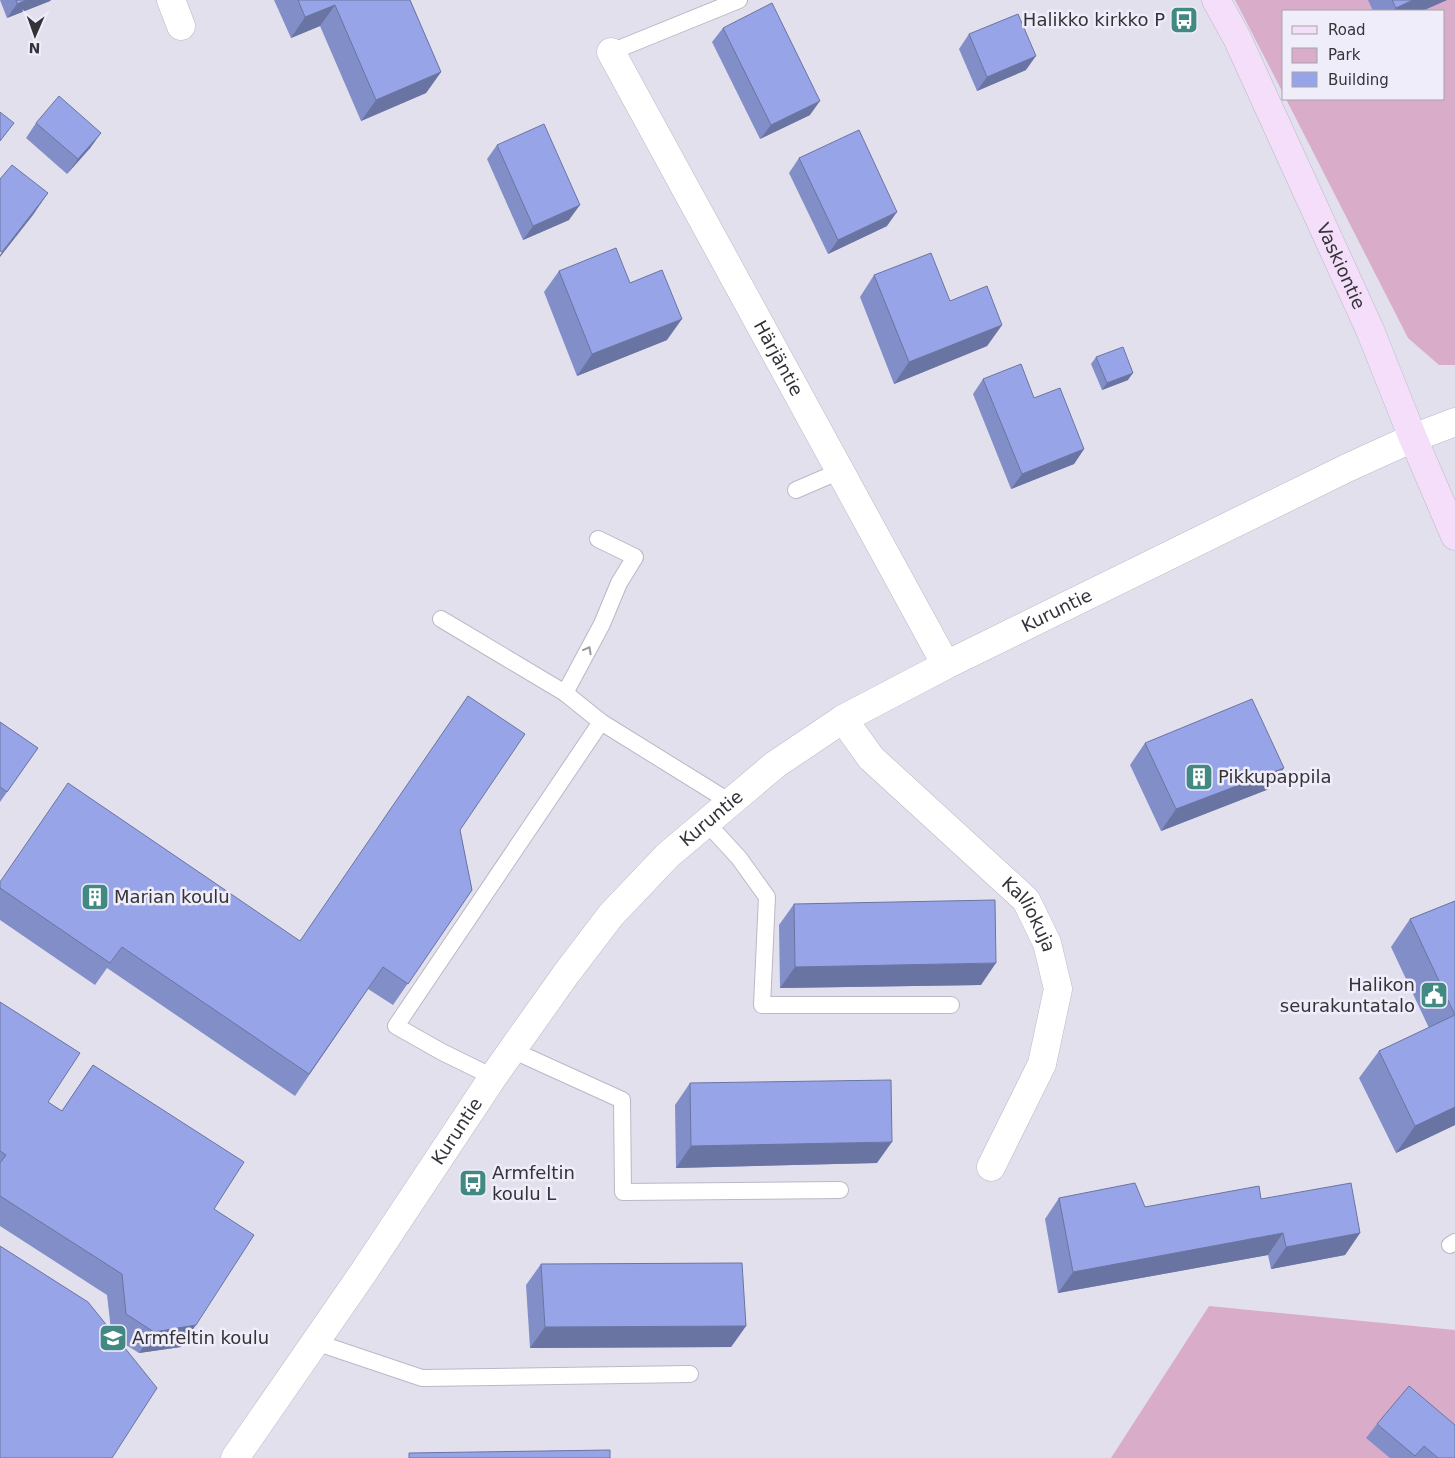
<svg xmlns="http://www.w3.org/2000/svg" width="1455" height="1458" font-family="'DejaVu Sans',sans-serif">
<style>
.green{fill:#d9acca}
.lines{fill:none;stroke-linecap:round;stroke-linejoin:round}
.service-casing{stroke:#bbb8c5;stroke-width:18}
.minor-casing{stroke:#bbb8c5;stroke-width:29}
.tertiary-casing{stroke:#bbb8c5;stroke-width:29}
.secondary-casing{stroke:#bbb8c5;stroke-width:29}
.service{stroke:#fff;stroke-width:16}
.minor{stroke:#fff;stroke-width:28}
.tertiary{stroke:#fff;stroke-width:28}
.secondary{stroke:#f4defa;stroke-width:28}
.wall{fill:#828ec8}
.shaded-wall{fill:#6a74a2}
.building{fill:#97a5e8;stroke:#6a74a2}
.oneway{stroke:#9a999c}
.labels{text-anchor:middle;stroke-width:5;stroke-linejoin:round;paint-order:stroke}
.poi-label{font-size:18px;fill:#343338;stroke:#f0edfb;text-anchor:start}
.street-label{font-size:18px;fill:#343338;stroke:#f0edfb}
</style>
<rect width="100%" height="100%" fill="#e3e0ee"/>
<g class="green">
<polygon points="1235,0 1455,0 1455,365 1439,365 1408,338 1286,99 1444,99 1444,11 1284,11 1284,95"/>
<polygon points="1209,1306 1455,1330 1455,1458 1111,1458"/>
</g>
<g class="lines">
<defs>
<g id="service">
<polyline points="611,52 739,0"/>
<polyline points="796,490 840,471"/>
<polyline points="441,619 565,693 601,722 730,802"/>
<polyline points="565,693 602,624 619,583 635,557 598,539"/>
<polyline points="706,822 739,858 767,897 762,1005 951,1005"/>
<polyline points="512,1050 622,1100 623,1192 840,1190"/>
<polyline points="493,1077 442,1052 396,1026 601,722"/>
<polyline points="1450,1245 1455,1242"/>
<polyline points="315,1342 422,1378 690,1374"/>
</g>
<g id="minor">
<polyline points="171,0 181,26"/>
<path id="s1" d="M611,52L946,665"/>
<polyline points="1413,438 1455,422"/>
<path id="s2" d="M843,719L871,758L1026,900L1047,943L1058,989L1042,1064L991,1167"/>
</g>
<g id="tertiary">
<path id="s3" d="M235,1458L363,1273L493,1077L566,974L611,915L668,855L776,764L843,719L946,665L1347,468L1413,438"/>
</g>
<g id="secondary">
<path id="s4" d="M1216,0L1237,38L1370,330L1413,438L1455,536"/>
</g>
</defs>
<use href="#service" class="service-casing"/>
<use href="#minor" class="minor-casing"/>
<use href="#tertiary" class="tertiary-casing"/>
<use href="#secondary" class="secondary-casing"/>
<use href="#service" class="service"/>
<use href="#minor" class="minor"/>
<use href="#tertiary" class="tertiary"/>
<use href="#secondary" class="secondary"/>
</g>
<g class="wall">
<polygon points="0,0 51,0 50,1 7,18"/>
<polygon points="274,0 410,0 441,72 426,93 361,121 320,26 291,38"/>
<polygon points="1368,0 1447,0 1422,11 1373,11"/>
<polygon points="723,28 810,115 760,139 712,42"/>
<polygon points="969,34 1026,70 977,91 959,49"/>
<polygon points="36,123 91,147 67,174 26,138"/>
<polygon points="497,145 569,220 523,240 487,159"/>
<polygon points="799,158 887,226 828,254 789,173"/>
<polygon points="559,271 630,283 667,340 577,376 544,292"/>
<polygon points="874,275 950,301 1002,325 987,346 894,384 860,297"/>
<polygon points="1096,357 1128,380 1102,390 1091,364"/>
<polygon points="983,379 1034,398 1084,449 1074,464 1011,489 973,394"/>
<polygon points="0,722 38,748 0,802"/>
<polygon points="1145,743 1269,789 1161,831 1130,765"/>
<polygon points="460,830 472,890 393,1005 368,989 295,1096 107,968 95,985 0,920 0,882 300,941"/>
<polygon points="1455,901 1455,1125 1396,1153 1359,1078 1379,1051 1429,1028 1391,947 1410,919"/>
<polygon points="794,904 981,985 780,988 779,925"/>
<polygon points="0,1002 48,1102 62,1111 93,1065 214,1209 181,1347 139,1353 118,1340 111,1330 107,1295 0,1226"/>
<polygon points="690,1083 877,1163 676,1168 675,1105"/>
<polygon points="1059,1198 1145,1207 1261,1199 1360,1233 1345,1255 1271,1269 1268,1255 1058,1293 1045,1219"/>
<polygon points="541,1264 746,1326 731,1347 530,1348 526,1285"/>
<polygon points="1377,1424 1455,1458 1390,1458 1366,1438"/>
</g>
<g class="shaded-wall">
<polygon points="27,0 51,0 50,1 7,18 17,4"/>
<polygon points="1413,0 1447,0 1422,11 1393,11 1396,8"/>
<polygon points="335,5 320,26 291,38 305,17"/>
<polygon points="1036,56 1026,70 977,91 987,77"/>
<polygon points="441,72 426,93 361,121 376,100"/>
<polygon points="820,101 810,115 760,139 771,125"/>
<polygon points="101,133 91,147 67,174 78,159"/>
<polygon points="48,193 33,215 0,257 0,255 2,252"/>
<polygon points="580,205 569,220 523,240 533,226"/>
<polygon points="897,212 887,226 828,254 838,240"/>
<polygon points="682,319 667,340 577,376 592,354"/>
<polygon points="1002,325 987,346 894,384 909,362"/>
<polygon points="1133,373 1128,380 1102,390 1107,383"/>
<polygon points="1084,449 1074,464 1011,489 1022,474"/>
<polygon points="1284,768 1269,789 1161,831 1176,809"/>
<polygon points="996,963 981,985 780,988 795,967"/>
<polygon points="1455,1107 1455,1125 1396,1153 1415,1126"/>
<polygon points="892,1142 877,1163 676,1168 691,1146"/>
<polygon points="1283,1233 1268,1255 1058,1293 1073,1272"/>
<polygon points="1360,1233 1345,1255 1271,1269 1286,1247"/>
<polygon points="196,1325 181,1347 139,1353 154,1332"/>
<polygon points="746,1326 731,1347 530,1348 545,1327"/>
</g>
<g class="building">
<polygon points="16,0 27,0 17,4"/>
<polygon points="298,0 410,0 441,72 376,100 335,5 305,17"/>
<polygon points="1392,0 1413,0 1396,8"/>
<polygon points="772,3 820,101 771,125 723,28"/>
<polygon points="1018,14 1036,56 987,77 969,34"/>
<polygon points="59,96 101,133 78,159 36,123"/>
<polygon points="0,112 14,123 0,141"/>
<polygon points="544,124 580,205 533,226 497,145"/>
<polygon points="859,130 897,212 838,240 799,158"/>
<polygon points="12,165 48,193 2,252 0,251 0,179"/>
<polygon points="616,248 630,283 662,270 682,319 592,354 559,271"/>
<polygon points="931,253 950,301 987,286 1002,325 909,362 874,275"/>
<polygon points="1123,347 1133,373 1107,383 1096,357"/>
<polygon points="1021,364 1034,398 1060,388 1084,449 1022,474 983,379"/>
<polygon points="468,696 525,734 460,830 472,890 408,984 383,967 309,1074 122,947 110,963 0,888 0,882 68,783 300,941"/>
<polygon points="1252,699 1284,768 1176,809 1145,743"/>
<polygon points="0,722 38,748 7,792 0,787"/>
<polygon points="995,900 996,963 795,967 794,904"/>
<polygon points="1455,901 1455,1015 1410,919"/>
<polygon points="0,1002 80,1053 48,1102 62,1111 93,1065 244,1162 214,1209 254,1235 196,1325 154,1332 126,1314 122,1274 0,1196 0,1163 6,1155 0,1151"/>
<polygon points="1455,1015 1455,1107 1415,1126 1379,1051"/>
<polygon points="891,1080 892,1142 691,1146 690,1083"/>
<polygon points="1135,1183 1145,1207 1259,1186 1261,1199 1351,1183 1360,1233 1286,1247 1283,1233 1073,1272 1059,1198"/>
<polygon points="0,1246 88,1302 157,1388 112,1458 0,1458"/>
<polygon points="742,1263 746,1326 545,1327 541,1264"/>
<polygon points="1409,1386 1455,1425 1455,1458 1438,1458 1424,1446 1415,1456 1377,1424"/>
<polygon points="610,1450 610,1458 409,1458 409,1453"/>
</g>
<defs><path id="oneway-chevron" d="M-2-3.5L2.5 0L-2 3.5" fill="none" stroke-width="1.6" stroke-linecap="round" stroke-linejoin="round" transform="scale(1.25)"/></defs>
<use class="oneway" href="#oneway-chevron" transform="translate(588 650) rotate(-61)"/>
<defs>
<symbol id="bus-square" viewBox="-11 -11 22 22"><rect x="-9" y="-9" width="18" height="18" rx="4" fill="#428983" stroke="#f0edfb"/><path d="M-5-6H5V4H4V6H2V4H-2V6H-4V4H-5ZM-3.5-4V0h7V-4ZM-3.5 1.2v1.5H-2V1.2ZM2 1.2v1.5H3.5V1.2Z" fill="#fff"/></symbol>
<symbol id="building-square" viewBox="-11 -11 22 22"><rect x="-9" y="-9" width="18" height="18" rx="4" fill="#428983" stroke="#f0edfb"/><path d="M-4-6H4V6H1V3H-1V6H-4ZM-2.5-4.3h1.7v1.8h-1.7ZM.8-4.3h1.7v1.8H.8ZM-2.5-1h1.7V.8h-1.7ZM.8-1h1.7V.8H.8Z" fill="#fff"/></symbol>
<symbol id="civic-square" viewBox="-11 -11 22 22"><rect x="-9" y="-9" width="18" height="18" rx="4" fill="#428983" stroke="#f0edfb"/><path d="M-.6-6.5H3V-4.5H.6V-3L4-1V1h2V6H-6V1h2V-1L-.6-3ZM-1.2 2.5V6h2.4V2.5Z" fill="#fff"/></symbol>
<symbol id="school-square" viewBox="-11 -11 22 22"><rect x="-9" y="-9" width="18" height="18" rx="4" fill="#428983" stroke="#f0edfb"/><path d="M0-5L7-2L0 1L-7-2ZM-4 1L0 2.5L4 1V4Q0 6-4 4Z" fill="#fff"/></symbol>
</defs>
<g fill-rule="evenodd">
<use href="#bus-square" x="1168" y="4" width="32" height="32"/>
<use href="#building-square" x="1183" y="761" width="32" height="32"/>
<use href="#building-square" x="79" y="881" width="32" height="32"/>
<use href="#civic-square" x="1418" y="979" width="32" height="32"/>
<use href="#bus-square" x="457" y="1167" width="32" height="32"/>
<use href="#school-square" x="97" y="1322" width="32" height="32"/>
</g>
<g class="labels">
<g class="poi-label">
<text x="1165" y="26" text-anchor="end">Halikko kirkko P</text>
<text x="1218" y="783">Pikkupappila</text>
<text x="114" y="903">Marian koulu</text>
<text x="1415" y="991" text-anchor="end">Halikon<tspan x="1415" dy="21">seurakuntatalo</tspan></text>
<text x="492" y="1179">Armfeltin<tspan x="492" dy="21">koulu L</tspan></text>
<text x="132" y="1344">Armfeltin koulu</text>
</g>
<g class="street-label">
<text dy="6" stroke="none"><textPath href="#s4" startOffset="294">Vaskiontie</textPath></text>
<text dy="6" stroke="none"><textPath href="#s1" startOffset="349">Härjäntie</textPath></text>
<text dy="6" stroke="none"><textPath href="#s3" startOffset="1205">Kuruntie</textPath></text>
<text dy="6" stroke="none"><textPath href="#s3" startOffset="800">Kuruntie</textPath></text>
<text dy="6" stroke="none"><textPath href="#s2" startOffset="272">Kalliokuja</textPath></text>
<text dy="6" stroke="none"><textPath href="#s3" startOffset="395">Kuruntie</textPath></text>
</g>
</g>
<rect x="1282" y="10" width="162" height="90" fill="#f0edfb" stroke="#a5a3ad"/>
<rect x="1292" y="26" width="25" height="8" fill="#f4defa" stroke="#a5a3ad"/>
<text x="1328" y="35" font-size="15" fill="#343338">Road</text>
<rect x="1292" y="48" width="25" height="15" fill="#d9acca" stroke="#a5a3ad"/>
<text x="1328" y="60" font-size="15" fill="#343338">Park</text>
<rect x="1292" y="72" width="25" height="15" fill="#97a5e8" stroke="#a5a3ad"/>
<text x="1328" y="85" font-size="15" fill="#343338">Building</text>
<g transform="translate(35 35) rotate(182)" stroke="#f0edfb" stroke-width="4" paint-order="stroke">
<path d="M0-4L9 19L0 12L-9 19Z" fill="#343338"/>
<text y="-8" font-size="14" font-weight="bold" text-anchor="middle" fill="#343338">N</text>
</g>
</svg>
